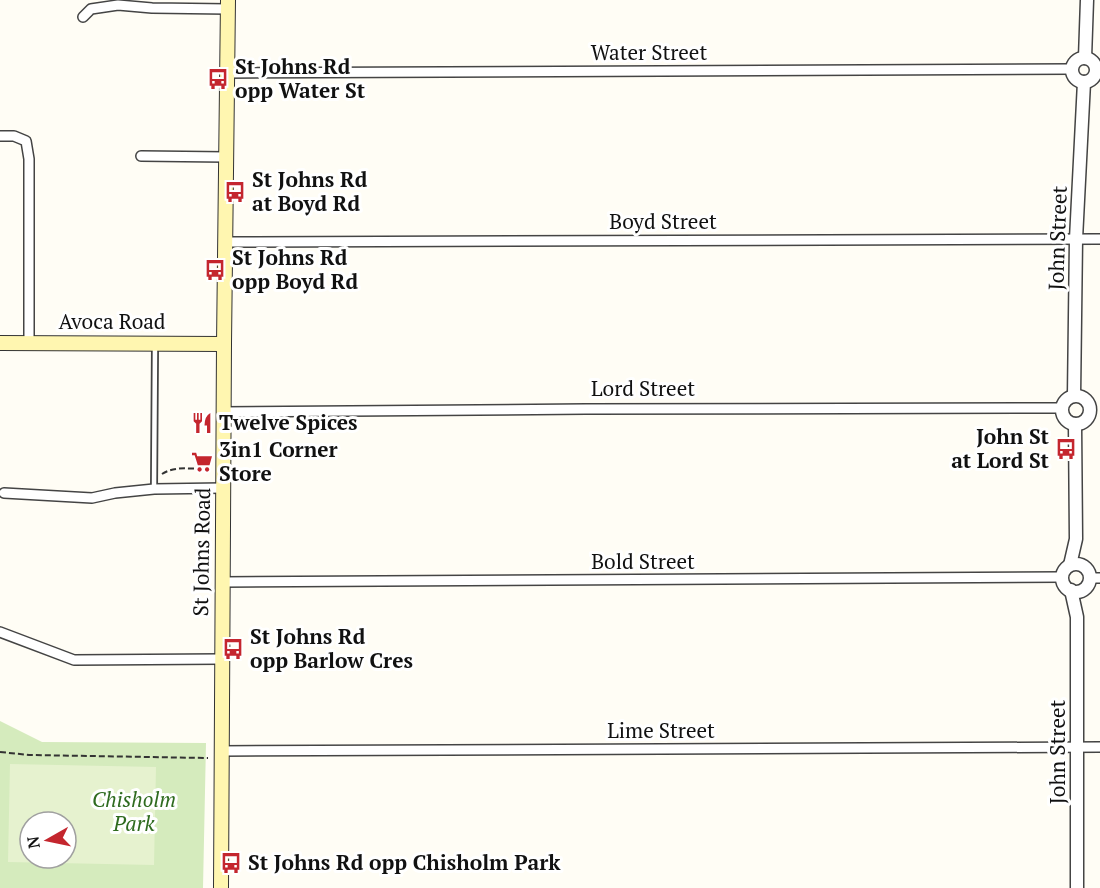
<svg xmlns="http://www.w3.org/2000/svg" width="1100" height="888" font-family="'PT Serif',serif">
<style>
.green{fill:#d5ebbd;fill-rule:evenodd}
.pitch{fill:#e6f2cf;fill-rule:evenodd}
.lines{fill:none;stroke-linecap:round;stroke-linejoin:round}
.service-casing{stroke:#444;stroke-width:8}
.minor-casing{stroke:#444;stroke-width:12}
.tertiary-casing{stroke:#444;stroke-width:15}
.secondary-casing{stroke:#333;stroke-width:16}
.path{stroke:#333;stroke-width:2;stroke-dasharray:6 3;stroke-linecap:butt}
.service{stroke:#fff;stroke-width:4.5}
.minor{stroke:#fff;stroke-width:9}
.tertiary{stroke:#fff;stroke-width:12}
.secondary{stroke:#fff6b0;stroke-width:14}
.labels{text-anchor:middle;stroke-width:6;stroke-linejoin:round;paint-order:stroke}
.street-label{font-size:21px;fill:#111;stroke:#fff}
.poi-label{font-size:21px;font-weight:bold;fill:#111;stroke:#fff;text-anchor:start}
.park-label{font-size:21px;font-style:italic;fill:#2f6b1f;stroke:#fff}
</style>
<rect width="100%" height="100%" fill="#fffdf5"/>
<path class="green" d="M0,721L42,742L206,743L203,888H0ZM30,822H66V858H30Z"/>
<path class="pitch" d="M10,764L156,767L154,865L8,862ZM30,822H66V858H30Z"/>
<g class="lines">
<defs>
<polyline id="service" points="154,489 155,346"/>
<g id="minor">
<polyline points="83,17 91,9 118,5 152,8 228,9"/>
<polyline points="1096,69 1100,69"/>
<polyline points="227,73 1072,69"/>
<polyline points="0,136 14,136 26,141 29,159 29,343"/>
<polyline points="141,156 226,157"/>
<polyline points="226,242 1100,239"/>
<polyline points="223,412 586,409 1062,408"/>
<polyline points="4,493 92,498 115,493 154,489 223,488"/>
<polyline points="1090,578 1100,578"/>
<polyline points="223,582 1062,577"/>
<polyline points="0,632 74,660 221,659"/>
<polyline points="221,751 1100,747"/>
</g>
<g id="tertiary">
<circle cx="1084" cy="70" r="12"/>
<polyline points="1085,58 1087,0"/>
<circle cx="1076" cy="410" r="14"/>
<polyline points="1074,396 1076,239 1084,82"/>
<circle cx="1076" cy="578" r="14"/>
<polyline points="1070,565 1076,539 1075,424"/>
<polyline points="1071,590 1077,617 1077,888"/>
</g>
<g id="secondary">
<polyline points="0,343 224,344"/>
<polyline points="221,888 224,344 228,0"/>
</g>
</defs>
<use href="#service" class="service-casing"/>
<use href="#minor" class="minor-casing"/>
<use href="#tertiary" class="tertiary-casing"/>
<use href="#secondary" class="secondary-casing"/>
<g class="path">
<path d="M162,474C176,465 190,470 206,468"/>
<polyline points="0,752 29,755 208,758"/>
</g>
<use href="#service" class="service"/>
<use href="#minor" class="minor"/>
<use href="#tertiary" class="tertiary"/>
<use href="#secondary" class="secondary"/>
</g>
<defs>
<symbol id="bus-bare" viewBox="-9 -9 18 18"><path d="M-5-6H5V4H4V6H2V4H-2V6H-4V4H-5ZM-3.5-4V0h7V-4ZM-3.5 1.2v1.5H-2V1.2ZM2 1.2v1.5H3.5V1.2Z" fill="#c4262e" stroke="#fff" stroke-width="2.5" paint-order="stroke"/></symbol>
<symbol id="restaurant-bare" viewBox="-9 -9 18 18"><path d="M-5-6h1v4h1v-4h1v4h1v-4h1v5L-1.5 .5V6h-2V.5L-5-1ZM5-6V6H3V1.5H1.5Q1.5-4 5-6Z" fill="#c4262e" stroke="#fff" stroke-width="2.5" paint-order="stroke"/></symbol>
<symbol id="supermarket-bare" viewBox="-9 -9 18 18"><path d="M-6-5.5h2.5l.6 2H6L4.5 2H-2.5L-4.4-4H-6ZM-1.5 3.2a1.3 1.3 0 1 0 .1 0ZM3 3.2a1.3 1.3 0 1 0 .1 0Z" fill="#c4262e" stroke="#fff" stroke-width="2.5" paint-order="stroke"/></symbol>
</defs>
<g fill-rule="evenodd">
<use href="#bus-bare" x="203" y="64" width="30" height="30"/>
<use href="#bus-bare" x="220" y="177" width="30" height="30"/>
<use href="#bus-bare" x="200" y="255" width="30" height="30"/>
<use href="#restaurant-bare" x="187" y="408" width="30" height="30"/>
<use href="#bus-bare" x="1051" y="434" width="30" height="30"/>
<use href="#supermarket-bare" x="187" y="447" width="30" height="30"/>
<use href="#bus-bare" x="218" y="634" width="30" height="30"/>
<use href="#bus-bare" x="216" y="848" width="30" height="30"/>
</g>
<g class="labels">
<g class="street-label">
<text x="649" y="60">Water Street</text>
<text x="663" y="229">Boyd Street</text>
<text transform="translate(1058 238) rotate(-88)" y="7">John Street</text>
<text x="112" y="329">Avoca Road</text>
<text x="643" y="396">Lord Street</text>
<text transform="translate(202 552) rotate(-89)" y="7">St Johns Road</text>
<text x="643" y="569">Bold Street</text>
<text x="661" y="738">Lime Street</text>
<text transform="translate(1058 752) rotate(-90)" y="7">John Street</text>
</g>
<g class="poi-label">
<text x="235" y="74">St Johns Rd<tspan x="235" dy="24">opp Water St</tspan></text>
<text x="252" y="187">St Johns Rd<tspan x="252" dy="24">at Boyd Rd</tspan></text>
<text x="232" y="265">St Johns Rd<tspan x="232" dy="24">opp Boyd Rd</tspan></text>
<text x="219" y="430">Twelve Spices</text>
<text x="1049" y="444" text-anchor="end">John St<tspan x="1049" dy="24">at Lord St</tspan></text>
<text x="219" y="457">3in1 Corner<tspan x="219" dy="24">Store</tspan></text>
<text x="250" y="644">St Johns Rd<tspan x="250" dy="24">opp Barlow Cres</tspan></text>
<text x="248" y="870">St Johns Rd opp Chisholm Park</text>
</g>
<g class="park-label">
<text x="134" y="807">Chisholm<tspan x="134" dy="24">Park</tspan></text>
</g>
</g>
<g transform="translate(48 840) rotate(261)"><circle r="28" fill="#ffffff" stroke="#a0a0a0" stroke-width="1.5"/>
<path d="M0-4.5L10 22L0 15L-10 22Z" fill="#c4262e"/>
<text y="-9" font-size="16" font-weight="bold" text-anchor="middle" fill="#111111">N</text>
</g>
</svg>
